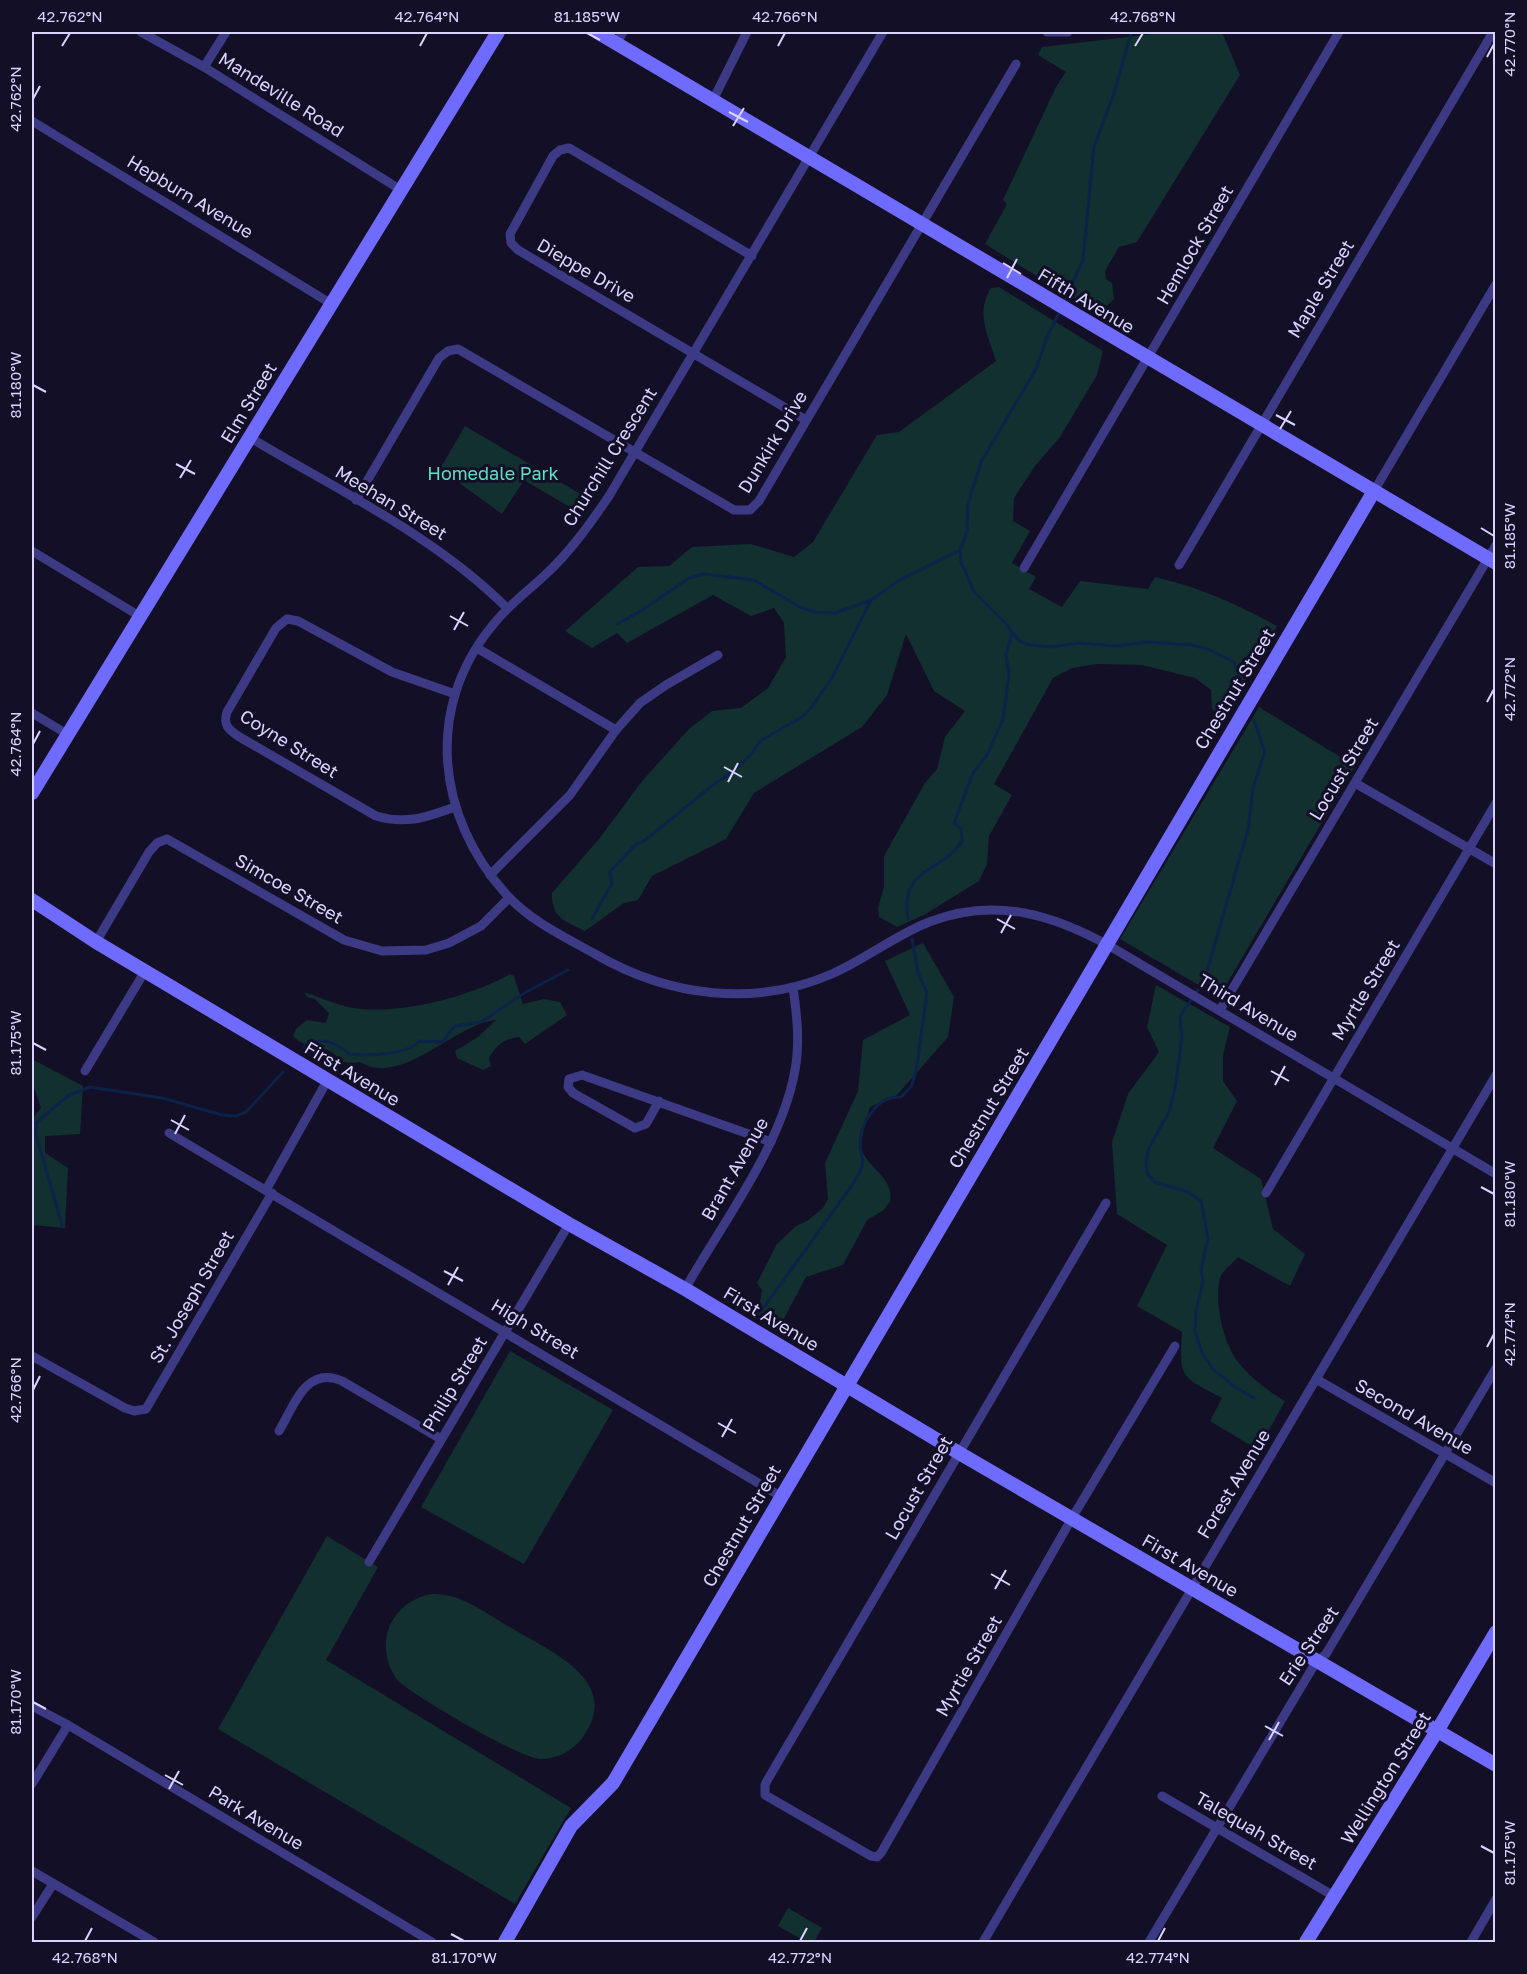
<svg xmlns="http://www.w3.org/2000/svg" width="1527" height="1974" font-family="'Golos Text',sans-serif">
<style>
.green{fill:#12302f}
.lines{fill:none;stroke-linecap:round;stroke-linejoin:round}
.stream{stroke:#0c2248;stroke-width:3}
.street{stroke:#3d3a85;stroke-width:9}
.secondary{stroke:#6f6bff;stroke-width:14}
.ticks{fill:none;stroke:#d9d4ff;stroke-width:2}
.labels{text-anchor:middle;stroke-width:6;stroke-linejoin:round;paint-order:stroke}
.street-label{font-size:18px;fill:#d9d4ff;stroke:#130f26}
.park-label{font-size:18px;fill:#5fe0c0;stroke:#130f26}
.neatline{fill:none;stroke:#d9d4ff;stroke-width:2}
.ticks-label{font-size:15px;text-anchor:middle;fill:#d9d4ff}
</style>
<rect width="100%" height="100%" fill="#130f26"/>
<g class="green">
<polygon points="1170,32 1222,32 1240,75 1137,242 1119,247 1105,271 1106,279 1112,283 1114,299 1098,314 985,244 1007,204 1003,200 1056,87 1066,72 1038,55 1042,47"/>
<path d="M999,287L1103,351L1097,375L1060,437L1035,466L1014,498L1013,521L1030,531L1012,563L1036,577L1029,589L1062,607L1080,581L1148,589L1155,577C1199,587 1237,604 1277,626L1222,718L1212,709L1211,690L1195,678L1142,665L1097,664L1072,668L1053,678L994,784L1012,795L989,836L987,864L979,881L924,915L897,927L879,917L878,908L884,887V856L925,783L937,769L945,737L965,711L934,691L906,634L887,695L862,727L754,793L726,839L652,876L638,900L624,903L585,931C565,922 551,917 552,893L599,839L643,780L689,729L712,711L741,708L768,688L786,657L784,623L774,608L751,616L713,595L627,643L617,633L592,648L565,631L638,567L669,566L692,547L751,544L794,557L813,542L877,435L899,432L996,361C988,334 975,314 991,288Z"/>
<polygon points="465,426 589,499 578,512 524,480 502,514 440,469"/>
<polygon points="1259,707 1355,766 1219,997 1120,939"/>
<path d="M923,943L954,997L948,1037L897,1095L870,1107C866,1120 861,1135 862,1149C864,1165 895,1178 890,1201L884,1210L867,1220L843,1265L806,1277L779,1328L758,1315L762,1290L757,1283L777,1244L796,1226L807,1221L823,1208L828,1199L825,1163L858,1091L863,1040L910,1015L885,961Z"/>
<path d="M510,974L514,976L523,1004L544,999L560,1002L567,1015L525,1044L519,1037C503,1039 497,1045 489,1058L491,1066L483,1070L457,1058L455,1051L478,1037L496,1020C456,1023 401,1088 360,1062C336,1066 342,1055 325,1049C312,1045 304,1047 293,1036L296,1029L307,1020L326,1023L329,1013L315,999L307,997L304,992C322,998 343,1008 362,1009C407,1013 471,996 510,974Z"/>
<path d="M1156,985L1230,1027L1223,1055V1081L1237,1101L1213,1148L1261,1179L1273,1229L1305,1254L1290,1286L1238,1257C1233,1263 1222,1271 1220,1278C1214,1302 1223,1344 1239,1363C1252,1379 1268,1391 1285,1401L1258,1450L1210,1421L1222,1398C1181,1376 1179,1380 1182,1332L1137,1306L1167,1245L1117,1214L1112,1142L1128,1094L1159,1052L1147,1027Z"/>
<polygon points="32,1059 83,1086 80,1134 45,1136 45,1153 68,1168 65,1228 32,1225 32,1119 41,1108 32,1082"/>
<polygon points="510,1351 613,1410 524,1564 421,1507"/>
<polygon points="327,1536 378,1567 326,1660 571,1808 515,1904 218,1729"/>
<path d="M431,1594C461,1592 488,1615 513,1629C550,1651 623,1681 583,1737C573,1751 557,1759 540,1759C519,1758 414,1696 397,1680C373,1645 389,1603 431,1594Z"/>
<polygon points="788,1908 822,1928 814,1942 807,1942 778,1926"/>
</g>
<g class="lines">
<g class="stream">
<polyline points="1064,302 1083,260 1094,146 1113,97 1131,33"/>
<polyline points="1060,311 1046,339 1036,369 981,462 968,504 967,532 960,550 961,562 974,592 1007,625 1019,641 1030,645 1051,647 1079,643 1115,646 1149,642 1191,645 1208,649 1234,662 1244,689"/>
<polyline points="617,624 641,611 689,578 704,574 754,580 800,607 815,612 835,613 871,600 898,581 960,550"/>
<polyline points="1254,720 1265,752 1253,788 1248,830 1204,981 1180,1016 1182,1037 1175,1089 1169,1112 1148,1150 1146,1163 1147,1173 1155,1182 1188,1192 1201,1201 1208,1239 1201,1269 1203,1281 1196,1311 1195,1331 1202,1353 1213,1369 1235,1387 1254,1398"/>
<polyline points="592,919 612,883 610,872 636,844 644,841 718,781 727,776 750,756 760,741 802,717 810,709 832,678 871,600"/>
<path d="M908,919C899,866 943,873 962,841L961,829L954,823L973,773L987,755L1003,719L1009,674L1006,655L1012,633"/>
<path d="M304,1048C321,1035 335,1042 349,1054C366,1056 409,1055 419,1041L442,1042L455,1026L481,1022L526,992L568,970"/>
<polyline points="62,1225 36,1135 36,1123 69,1095 90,1087 162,1098 222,1115 236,1116 246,1112 283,1072"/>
<path d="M759,1314L853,1184C856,1178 861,1172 862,1167C864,1159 861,1154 860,1147C859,1124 877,1095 901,1097L911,1087L916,1072L927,992L918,973L912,939"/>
</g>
<g class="street">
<polyline points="141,32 204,67 401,190"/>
<path d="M883,32L609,496C590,524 570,552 545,575C527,592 507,606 492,626C424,709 437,817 506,894C530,921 565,937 595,954C669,997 756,1008 834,973C867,958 896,935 929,922C995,896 1055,915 1113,948L1496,1174"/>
<polyline points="1047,32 1068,32"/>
<polyline points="617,43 623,32"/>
<polyline points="204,67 226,32"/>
<polyline points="713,100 747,32"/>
<polyline points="32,121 330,303"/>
<polyline points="752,256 569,148 560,150 553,156 510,234 511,243 518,250 806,420"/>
<path d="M249,437C337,490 434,535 507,608"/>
<polyline points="1374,491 1496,284"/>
<polyline points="356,500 439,358 448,351 458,349 734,510 750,510 759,501 1016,64"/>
<polyline points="32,551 141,617"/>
<polyline points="1179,565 1493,32"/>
<polyline points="1024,568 1339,32"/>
<polyline points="477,648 616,730"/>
<polyline points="32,713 67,734"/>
<polyline points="1355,783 1496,864"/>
<path d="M455,807C427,817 406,825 376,816L238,736C228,729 223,725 227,712L276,628L287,619L298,621L392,672L455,694"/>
<polyline points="490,875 570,795 616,730 640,703 666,685 718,655"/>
<polyline points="96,942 149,852 157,843 167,839 344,940 382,951 426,950 449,943 481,926 509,898"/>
<polyline points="1220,1010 1496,545"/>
<polyline points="85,1071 145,971"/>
<polyline points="659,1101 646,1124 635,1128 573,1093 568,1087 569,1079 582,1075 771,1142"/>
<polyline points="169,1133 780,1496"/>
<polyline points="266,1190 327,1081"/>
<polyline points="1266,1193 1496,803"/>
<polyline points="1106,1203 768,1779 765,1785 765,1795 871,1856 877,1857 881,1853 1072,1518 1175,1346"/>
<path d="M685,1289C723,1222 782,1145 795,1070C800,1043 797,1015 793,988"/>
<polyline points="32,1356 125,1408 134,1411 146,1409 272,1193"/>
<polyline points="1316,1379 1496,1483"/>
<path d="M279,1431C294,1406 306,1365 342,1381L441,1439"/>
<polyline points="369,1562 569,1224"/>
<polyline points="32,1706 68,1725 432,1942"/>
<polyline points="32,1784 68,1725"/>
<polyline points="1162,1796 1334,1896"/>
<polyline points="32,1871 154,1942"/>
<polyline points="32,1917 53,1884"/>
<polyline points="983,1942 1496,1075"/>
<polyline points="1149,1942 1316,1662 1326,1654 1496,1368"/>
<polyline points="1471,1942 1496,1899"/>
</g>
<g class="secondary">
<polyline points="597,32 1496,563"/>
<polyline points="32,793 498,32"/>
<polyline points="32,900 96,942 569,1224 685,1289 959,1453 1496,1765"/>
<polyline points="505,1942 571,1826 613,1783 1374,491"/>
<polyline points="1306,1942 1437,1731 1496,1632"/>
</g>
</g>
<path class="ticks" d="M587,33L600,40M62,46L70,33M420,46L427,33M778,46L785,33M1135,46L1143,33M1487,57L1494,44M33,99L40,86M729,112L748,122M733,126L744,108M1003,263L1021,274M1007,278L1017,259M33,385L46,392M1276,415L1295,425M1280,429L1291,411M176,464L195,474M180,478L191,460M1481,528L1494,536M450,616L468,626M454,630L464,612M1487,702L1494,689M33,744L40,731M724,767L742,777M728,782L738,763M997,919L1015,929M1001,933L1011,915M33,1043L46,1050M1271,1071L1289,1081M1275,1085L1285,1066M171,1120L189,1130M175,1134L185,1115M1481,1187L1494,1194M444,1271L463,1281M448,1285L458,1267M1487,1347L1494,1334M33,1390L40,1376M718,1423L736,1433M722,1437L732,1419M991,1574L1010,1585M995,1589L1006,1570M33,1702L46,1709M1265,1726L1283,1736M1269,1740L1279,1722M165,1775L183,1785M169,1789L179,1771M1481,1846L1494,1853M451,1934L464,1941M85,1941L92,1928M800,1941L807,1928M1158,1941L1165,1928"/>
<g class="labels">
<g class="street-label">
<text transform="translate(281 95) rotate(32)" y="6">Mandeville Road</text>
<text transform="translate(190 197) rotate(31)" y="6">Hepburn Avenue</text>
<text transform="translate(1195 245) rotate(-60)" y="6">Hemlock Street</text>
<text transform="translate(586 271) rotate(30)" y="6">Dieppe Drive</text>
<text transform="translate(1321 289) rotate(-59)" y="6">Maple Street</text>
<text transform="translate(1086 301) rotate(31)" y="6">Fifth Avenue</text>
<text transform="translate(249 403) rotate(-59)" y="6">Elm Street</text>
<text transform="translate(773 442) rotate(-59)" y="6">Dunkirk Drive</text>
<text transform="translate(610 457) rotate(-58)" y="6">Churchill Crescent</text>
<text transform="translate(391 503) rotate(31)" y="6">Meehan Street</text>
<text transform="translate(1235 689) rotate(-59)" y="6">Chestnut Street</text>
<text transform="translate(289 744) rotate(32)" y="6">Coyne Street</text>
<text transform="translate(1344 769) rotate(-59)" y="6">Locust Street</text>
<text transform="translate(289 889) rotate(30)" y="6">Simcoe Street</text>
<text transform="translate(1366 990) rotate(-59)" y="6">Myrtle Street</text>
<text transform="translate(1248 1008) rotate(31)" y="6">Third Avenue</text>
<text transform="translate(352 1074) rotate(31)" y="6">First Avenue</text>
<text transform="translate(989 1108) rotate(-59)" y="6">Chestnut Street</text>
<text transform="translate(735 1169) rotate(-60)" y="6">Brant Avenue</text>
<text transform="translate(192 1297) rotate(-60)" y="6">St. Joseph Street</text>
<text transform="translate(771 1319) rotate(31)" y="6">First Avenue</text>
<text transform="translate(535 1329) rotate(31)" y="6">High Street</text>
<text transform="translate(455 1384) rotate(-59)" y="6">Philip Street</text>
<text transform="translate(1414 1417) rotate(30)" y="6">Second Avenue</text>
<text transform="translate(1234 1484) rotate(-59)" y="6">Forest Avenue</text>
<text transform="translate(919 1488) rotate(-60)" y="6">Locust Street</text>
<text transform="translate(742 1526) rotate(-60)" y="6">Chestnut Street</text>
<text transform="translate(1190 1566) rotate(30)" y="6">First Avenue</text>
<text transform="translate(1309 1646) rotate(-56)" y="6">Erie Street</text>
<text transform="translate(969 1666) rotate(-60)" y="6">Myrtie Street</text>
<text transform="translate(1386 1778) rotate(-58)" y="6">Wellington Street</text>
<text transform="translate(256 1818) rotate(31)" y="6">Park Avenue</text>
<text transform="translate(1256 1831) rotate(30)" y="6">Talequah Street</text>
</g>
<g class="park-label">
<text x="493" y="480">Homedale Park</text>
</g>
</g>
<rect width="1527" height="1974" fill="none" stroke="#130f26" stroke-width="66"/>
<rect x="33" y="33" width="1461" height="1908" class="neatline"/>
<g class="ticks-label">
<text x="70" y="22">42.762°N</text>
<text x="427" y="22">42.764°N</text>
<text x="587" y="22">81.185°W</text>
<text x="785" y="22">42.766°N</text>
<text x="1143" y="22">42.768°N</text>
<text transform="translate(1510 44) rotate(-90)" y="5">42.770°N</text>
<text transform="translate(16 99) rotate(-90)" y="5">42.762°N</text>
<text transform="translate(16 385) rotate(-90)" y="5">81.180°W</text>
<text transform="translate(1510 536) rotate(-90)" y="5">81.185°W</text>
<text transform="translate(1510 689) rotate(-90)" y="5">42.772°N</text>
<text transform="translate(16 744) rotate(-90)" y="5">42.764°N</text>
<text transform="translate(16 1043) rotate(-90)" y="5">81.175°W</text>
<text transform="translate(1510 1194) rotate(-90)" y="5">81.180°W</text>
<text transform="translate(1510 1334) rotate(-90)" y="5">42.774°N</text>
<text transform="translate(16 1390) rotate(-90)" y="5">42.766°N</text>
<text transform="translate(16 1702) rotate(-90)" y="5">81.170°W</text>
<text transform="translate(1510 1853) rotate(-90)" y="5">81.175°W</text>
<text x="85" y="1963">42.768°N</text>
<text x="464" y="1963">81.170°W</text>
<text x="800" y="1963">42.772°N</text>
<text x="1158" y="1963">42.774°N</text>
</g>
</svg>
